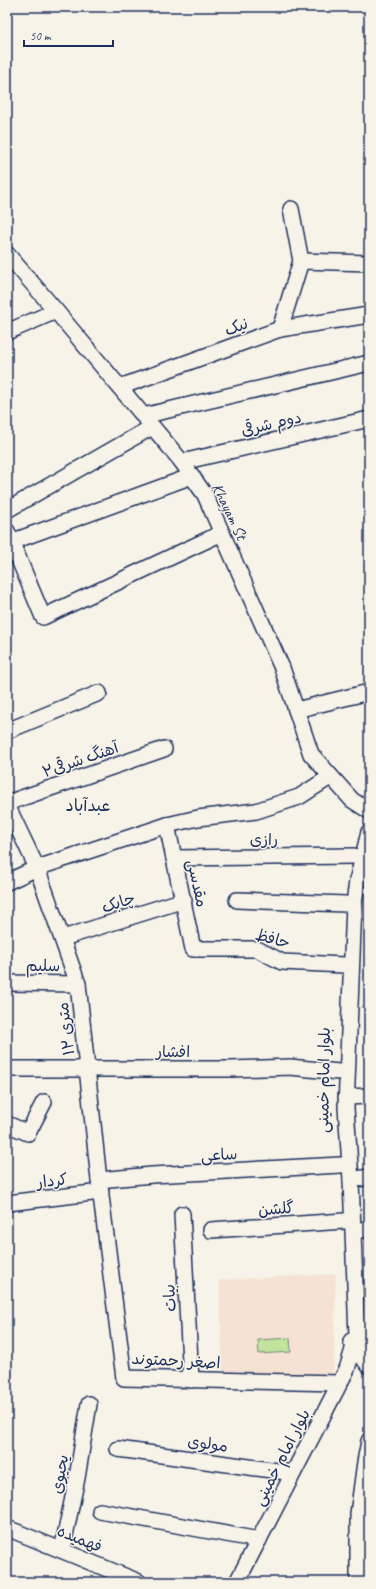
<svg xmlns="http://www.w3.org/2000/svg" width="376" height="1589" font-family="Caveat,'Playpen Sans Arabic',sans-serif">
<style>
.built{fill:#f5e2d4}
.green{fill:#c2e39c;stroke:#6e897d}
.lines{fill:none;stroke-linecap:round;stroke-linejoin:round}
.minor-casing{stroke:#1b2f5e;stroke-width:18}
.path{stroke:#1b2f5e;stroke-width:2;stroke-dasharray:1 3;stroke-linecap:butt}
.minor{stroke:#f7f3e8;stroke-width:15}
.labels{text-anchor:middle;stroke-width:3;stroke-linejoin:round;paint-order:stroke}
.street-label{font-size:16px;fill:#1b2f5e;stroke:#f7f3e8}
.neighbourhood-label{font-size:17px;fill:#1b2f5e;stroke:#f7f3e8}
</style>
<rect width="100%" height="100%" fill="#f7f3e8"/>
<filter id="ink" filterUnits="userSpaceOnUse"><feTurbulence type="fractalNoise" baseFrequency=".025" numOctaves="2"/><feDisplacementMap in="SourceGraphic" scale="8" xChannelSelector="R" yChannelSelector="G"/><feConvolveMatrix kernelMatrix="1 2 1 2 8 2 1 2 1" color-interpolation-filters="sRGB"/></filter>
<g filter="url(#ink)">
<polygon class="built" points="336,1274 333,1378 223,1376 219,1280"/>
<polygon class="green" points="290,1338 291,1352 259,1354 258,1340"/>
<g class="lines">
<defs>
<g id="minor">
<polyline points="7,254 56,311 182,462 205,495 282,668 311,754 352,800 369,811"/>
<polyline points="301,261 369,263"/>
<polyline points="280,329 301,261 291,209"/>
<polyline points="7,332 56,311"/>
<polyline points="120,387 280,329 369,315"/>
<polyline points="143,416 369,363"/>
<polyline points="182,462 369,419"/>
<polyline points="7,510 152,427"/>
<polyline points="7,531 43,617 222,533"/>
<polyline points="11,542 192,476"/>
<polyline points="296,710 369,692"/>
<polyline points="7,731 99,693"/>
<polyline points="7,803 164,749"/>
<polyline points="7,805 37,868 78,984 99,1180 124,1378 339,1383"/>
<polyline points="167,825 193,949 257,949 282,962 344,965"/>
<polyline points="174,858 354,856"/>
<polyline points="7,882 37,868 167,825 198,818 256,811 299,797 330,777"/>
<polyline points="237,900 346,904"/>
<polyline points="63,938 184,900"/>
<polyline points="7,983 78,984"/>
<polyline points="7,1069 231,1069 290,1067 339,1072"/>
<polyline points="346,1097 369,1096"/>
<polyline points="7,1124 28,1133 44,1102"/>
<polyline points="99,1180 152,1175 341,1165"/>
<polyline points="351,1180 369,1177"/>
<polyline points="7,1203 101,1192"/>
<polyline points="182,1214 191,1380"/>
<polyline points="211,1230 344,1221"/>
<polyline points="354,1231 369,1229"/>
<polyline points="351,1341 369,1366"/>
<polyline points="118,1449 293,1473"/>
<polyline points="100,1511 259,1540"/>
<polyline points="7,1528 139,1582"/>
<polyline points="62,1550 77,1478 89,1404"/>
<polyline points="237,1582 347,1369 357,1336 351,1180 346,1108 354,904 357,881 369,832"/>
<polyline points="358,1582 358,1514 365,1462 369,1441"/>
</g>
</defs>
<use href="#minor" class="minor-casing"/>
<polyline class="path" points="362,1007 369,1008"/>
<use href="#minor" class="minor"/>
</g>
</g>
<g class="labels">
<g class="street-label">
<text transform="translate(236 326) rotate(-20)" y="6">نیک</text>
<text transform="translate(271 423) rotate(-13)" y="6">دوم شرقی</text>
<text transform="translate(230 511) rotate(64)" y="6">Khayam St</text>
<text transform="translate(80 759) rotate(-19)" y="6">آهنگ شرقی۲</text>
<text x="264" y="845">رازی</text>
<text transform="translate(198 883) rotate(78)" y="6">مقدسی</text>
<text transform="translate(118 902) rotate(-18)" y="6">چابک</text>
<text transform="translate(273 938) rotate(15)" y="6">حافظ</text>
<text transform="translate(43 965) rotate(1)" y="6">سلیم</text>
<text transform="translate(65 1029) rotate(-97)" y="6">۱۲ متری</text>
<text x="173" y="1057">افشار</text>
<text transform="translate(323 1080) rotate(-89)" y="6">بلوار امام خمینی</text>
<text transform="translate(219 1154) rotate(-3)" y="6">ساعی</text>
<text transform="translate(52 1180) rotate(-7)" y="6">کردار</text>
<text transform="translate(276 1208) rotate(-4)" y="6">گلشن</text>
<text transform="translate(169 1298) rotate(-93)" y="6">بیات</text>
<text transform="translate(176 1360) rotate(3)" y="6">اصغر رحمتوند</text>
<text transform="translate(208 1443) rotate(8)" y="6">مولوی</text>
<text transform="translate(281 1457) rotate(-63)" y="6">بلوار امام خمینی</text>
<text transform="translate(59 1474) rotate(-80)" y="6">یحیوی</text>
<text transform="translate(80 1538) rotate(22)" y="6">فهمیده</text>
</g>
<g class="neighbourhood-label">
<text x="88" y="811">عبدآباد</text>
</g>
</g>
<rect width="376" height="1589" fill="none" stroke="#f7f3e8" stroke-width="24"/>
<rect x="12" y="12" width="352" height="1565" fill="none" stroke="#1b2f5e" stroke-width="1.5" filter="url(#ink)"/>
<path d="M24 40v6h89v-6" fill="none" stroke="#1b2f5e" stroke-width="2"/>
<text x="30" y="40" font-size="12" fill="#1b2f5e" stroke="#f7f3e8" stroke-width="3" paint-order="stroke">50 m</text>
</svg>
